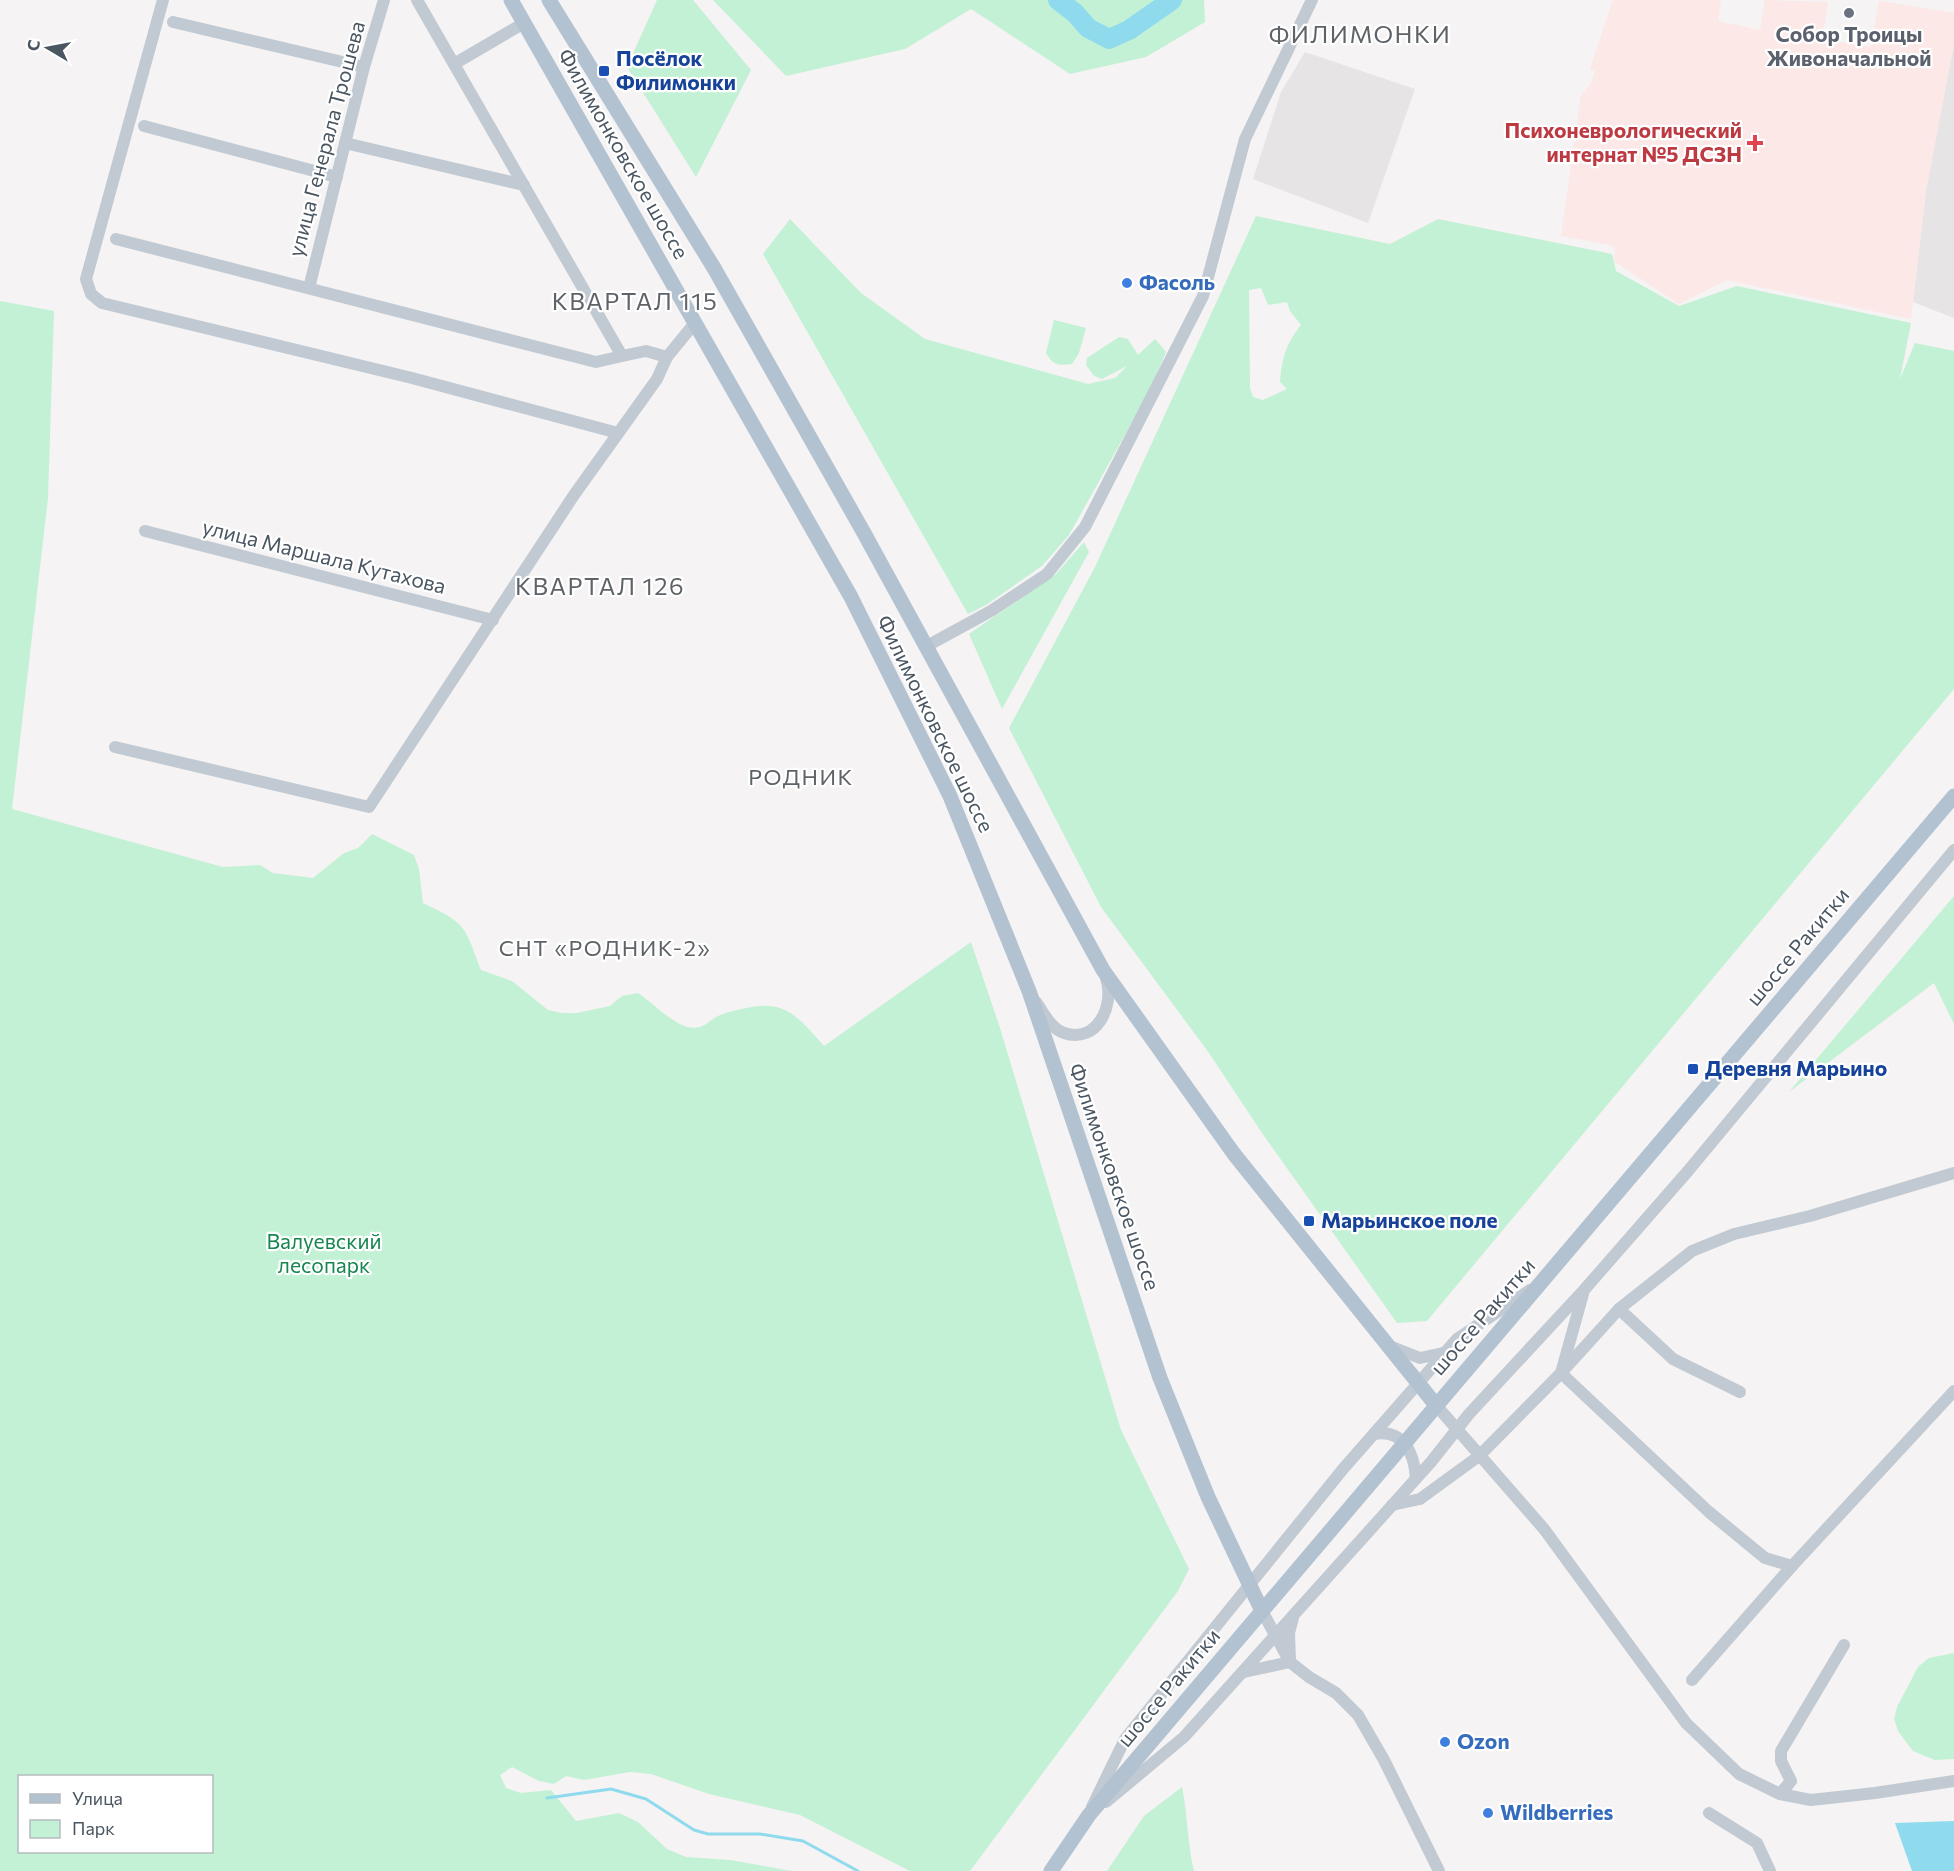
<svg xmlns="http://www.w3.org/2000/svg" width="1954" height="1871" font-family="Commissioner,sans-serif">
<style>
.education{fill:#e6e4e5}
.medical{fill:#fce8e6}
.green{fill:#c3f1d5;fill-rule:evenodd}
.water{fill:#90daee}
.lines{fill:none;stroke-linecap:round;stroke-linejoin:round}
.stream{stroke:#90daee;stroke-width:3}
.river{stroke:#90daee;stroke-width:20}
.minor{stroke:#c1cad2;stroke-width:12}
.major{stroke:#b3c2d1;stroke-width:15}
.worship-dot{fill:#6b7280;stroke:#fff;stroke-width:2}
.transit-dot{fill:#1a4fb4;stroke:#fff;stroke-width:2}
.health-dot{fill:#e0444e;stroke:#fff;stroke-width:2}
.shop-dot{fill:#3f7fe0;stroke:#fff;stroke-width:2}
.labels{text-anchor:middle;stroke-width:4.5;stroke-linejoin:round;paint-order:stroke}
.worship-label{font-size:21px;font-weight:bold;fill:#5b616d;stroke:#fff}
.transit-label{font-size:21px;font-weight:bold;fill:#164399;stroke:#fff;text-anchor:start}
.health-label{font-size:21px;font-weight:bold;fill:#be3a42;stroke:#fff;text-anchor:end}
.street-label{font-size:21px;fill:#4a5661;stroke:#fff}
.shop-label{font-size:21px;font-weight:bold;fill:#366cbe;stroke:#fff;text-anchor:start}
.park-label{font-size:21px;fill:#17864f;stroke:#fff}
.neighbourhood-label{font-size:22px;letter-spacing:1.5px;fill:#5f6368;stroke:#fff}
.quarter-label{font-size:24px;letter-spacing:1.5px;fill:#5f6368;stroke:#fff}
</style>
<rect width="100%" height="100%" fill="#f5f3f3"/>
<g class="education">
<polygon points="1954,43 1954,318 1913,302 1926,191"/>
<polygon points="1305,52 1415,89 1368,223 1253,179 1281,92"/>
</g>
<polygon class="medical" points="1613,0 1721,0 1718,21 1760,30 1765,0 1828,2 1822,39 1871,47 1879,1 1954,13 1954,43 1926,191 1911,319 1727,280 1679,304 1614,261 1615,249 1611,245 1561,236 1581,95 1590,85 1595,71 1590,69"/>
<g class="green">
<polygon points="657,0 693,0 751,70 696,177 627,67"/>
<polygon points="713,0 1204,0 1205,22 1146,57 1070,74 971,9 905,49 786,76"/>
<path d="M1256,216L1390,244L1438,219L1612,254L1616,271L1679,306L1737,286L1911,323L1900,379L1915,343L1954,351V689L1427,1321L1397,1323L1262,1133L1209,1053L1101,907L1009,728L1095,567ZM1261,288L1268,305L1287,302L1290,311L1301,325C1286,344 1282,358 1280,382L1287,389L1263,400L1253,397L1250,388L1249,290Z"/>
<polygon points="790,219 861,293 925,339 1088,384 1115,378 1127,366 1102,379 1094,376 1086,365 1087,358 1119,337 1128,339 1138,355 1155,339 1166,352 1150,390 1069,535 1042,566 986,605 968,614 763,254"/>
<path d="M0,301L54,311L48,498L12,809L223,867L260,865L273,873L313,878L344,853L358,848L372,834L414,855L419,869L423,903C467,924 464,925 481,970L512,981L548,1010L562,1013H577L610,1006L622,996L638,993C653,1003 669,1021 687,1027C701,1030 706,1024 716,1017C726,1012 736,1010 747,1008C786,999 800,1019 824,1046L971,942L1000,1028L1121,1430L1189,1569L1178,1591L970,1871H910L800,1815L709,1794L651,1774L630,1772L584,1780L566,1776L554,1784L539,1781L512,1767L500,1775L506,1788L521,1793L551,1790L576,1821L619,1813L638,1822L667,1849L686,1857L730,1860L792,1871H0ZM20,1776H212V1852H20Z"/>
<path d="M1054,320L1086,328L1079,353L1072,364C1058,366 1053,365 1046,353Z"/>
<polygon points="1084,542 1089,552 1002,709 969,634 1056,574"/>
<polygon points="1954,896 1954,1024 1934,983 1789,1092"/>
<polygon points="1954,1653 1954,1759 1935,1760 1913,1751 1898,1731 1894,1719 1897,1707 1918,1667 1929,1658"/>
<path d="M1182,1787C1188,1815 1187,1843 1194,1871H1107L1144,1816Z"/>
</g>
<polygon class="water" points="1954,1821 1954,1871 1912,1871 1895,1823"/>
<g class="lines">
<polyline class="stream" points="547,1798 611,1789 646,1799 694,1830 708,1834 760,1834 803,1841 858,1871"/>
<polyline class="river" points="1058,0 1075,13 1088,28 1109,39 1129,30 1172,0"/>
<g class="minor">
<polyline points="163,0 86,279 91,294 102,303 412,378 618,433"/>
<polyline points="417,0 622,356 646,351 667,357"/>
<polyline points="173,22 364,67"/>
<polyline points="454,64 524,23"/>
<polyline points="144,126 337,177"/>
<polyline points="345,143 524,185"/>
<polyline points="116,239 596,362 622,356"/>
<polyline points="309,288 364,67 384,0"/>
<polyline points="145,531 493,620"/>
<polyline points="925,647 991,611 1047,574 1085,527 1203,296 1245,139 1312,0"/>
<polyline points="115,747 369,807 574,495 657,379 667,357 694,324"/>
<path d="M1036,1002C1044,1013 1051,1029 1064,1033C1097,1044 1115,1006 1106,978"/>
<polyline points="1583,1294 1561,1373 1709,1512 1765,1558 1792,1566"/>
<polyline points="1619,1309 1673,1359 1740,1392"/>
<polyline points="1392,1347 1420,1358 1443,1353"/>
<polyline points="1435,1404 1544,1529 1686,1723 1739,1774 1780,1794 1811,1800 1875,1793 1954,1781"/>
<path d="M1374,1434C1403,1429 1414,1452 1416,1478"/>
<polyline points="1392,1505 1420,1499 1479,1456 1561,1373 1619,1309 1692,1251 1734,1234 1810,1216 1954,1173"/>
<polyline points="1262,1611 1290,1662 1309,1677 1336,1693 1358,1715 1384,1760 1439,1871"/>
<polyline points="1290,1661 1289,1633 1293,1618"/>
<polyline points="1244,1672 1290,1662"/>
<polyline points="1692,1680 1792,1566 1954,1391"/>
<polyline points="1780,1794 1791,1781 1781,1761 1781,1751 1844,1645"/>
<polyline points="1106,1802 1184,1737 1431,1462 1469,1414 1584,1290 1688,1171 1954,850"/>
<polyline points="1092,1807 1125,1739 1343,1469 1457,1339 1530,1290"/>
<polyline points="1709,1813 1757,1843 1770,1871"/>
</g>
<g class="major">
<polyline points="511,0 851,597 950,796 1029,991 1160,1378 1208,1497 1262,1611"/>
<polyline points="549,0 714,268 864,533 1103,970 1234,1154 1435,1404"/>
<polyline points="1051,1871 1089,1815 1954,796"/>
</g>
</g>
<circle class="worship-dot" cx="1849" cy="13" r="6"/>
<g class="transit-dot">
<rect x="598" y="65" width="12" height="12" rx="3"/>
<rect x="1687" y="1063" width="12" height="12" rx="3"/>
<rect x="1303" y="1215" width="12" height="12" rx="3"/>
</g>
<path class="health-dot" d="M1752 134h6v6h6v6h-6v6h-6v-6h-6v-6h6z"/>
<g class="shop-dot">
<circle cx="1127" cy="283" r="6"/>
<circle cx="1445" cy="1742" r="6"/>
<circle cx="1488" cy="1813" r="6"/>
</g>
<g class="labels">
<g class="worship-label">
<text x="1849" y="42">Собор Троицы<tspan x="1849" dy="24">Живоначальной</tspan></text>
</g>
<g class="transit-label">
<text x="616" y="66">Посёлок<tspan x="616" dy="24">Филимонки</tspan></text>
<text x="1705" y="1076">Деревня Марьино</text>
<text x="1321" y="1228">Марьинское поле</text>
</g>
<g class="health-label">
<text x="1742" y="138">Психоневрологический<tspan x="1742" dy="24">интернат №5 ДСЗН</tspan></text>
</g>
<g class="street-label">
<text transform="translate(327 139) rotate(-75)" y="7">улица Генерала Трошева</text>
<text transform="translate(623 154) rotate(60)" y="7">Филимонковское шоссе</text>
<text transform="translate(324 557) rotate(14)" y="7">улица Маршала Кутахова</text>
<text transform="translate(935 724) rotate(64)" y="7">Филимонковское шоссе</text>
<text transform="translate(1798 947) rotate(-50)" y="7">шоссе Ракитки</text>
<text transform="translate(1114 1177) rotate(71)" y="7">Филимонковское шоссе</text>
<text transform="translate(1483 1317) rotate(-49)" y="7">шоссе Ракитки</text>
<text transform="translate(1169 1688) rotate(-50)" y="7">шоссе Ракитки</text>
</g>
<g class="shop-label">
<text x="1139" y="290">Фасоль</text>
<text x="1457" y="1749">Ozon</text>
<text x="1500" y="1820">Wildberries</text>
</g>
<g class="park-label">
<text x="324" y="1249">Валуевский<tspan x="324" dy="24">лесопарк</tspan></text>
</g>
<g class="neighbourhood-label">
<text x="801" y="785">РОДНИК</text>
<text x="605" y="956">СНТ «РОДНИК-2»</text>
</g>
<g class="quarter-label">
<text x="1360" y="43">ФИЛИМОНКИ</text>
<text x="635" y="310">КВАРТАЛ 115</text>
<text x="600" y="595">КВАРТАЛ 126</text>
</g>
</g>
<rect x="18" y="1775" width="195" height="78" fill="#ffffff" stroke="#b7bbc0" stroke-width="1.5"/>
<rect x="30" y="1794" width="30" height="9" fill="#b3c2d1" stroke="#b7bbc0" stroke-width="1.5"/>
<text x="72" y="1805" font-size="18" fill="#4a5661">Улица</text>
<rect x="30" y="1820" width="30" height="18" fill="#c3f1d5" stroke="#b7bbc0" stroke-width="1.5"/>
<text x="72" y="1835" font-size="18" fill="#4a5661">Парк</text>
<g transform="translate(48 48) rotate(280)" stroke="#ffffff" stroke-width="4.5" paint-order="stroke">
<path d="M0-4.5L10 22L0 15L-10 22Z" fill="#4a5661"/>
<text y="-9" font-size="16" font-weight="bold" text-anchor="middle" fill="#4a5661">С</text>
</g>
</svg>
